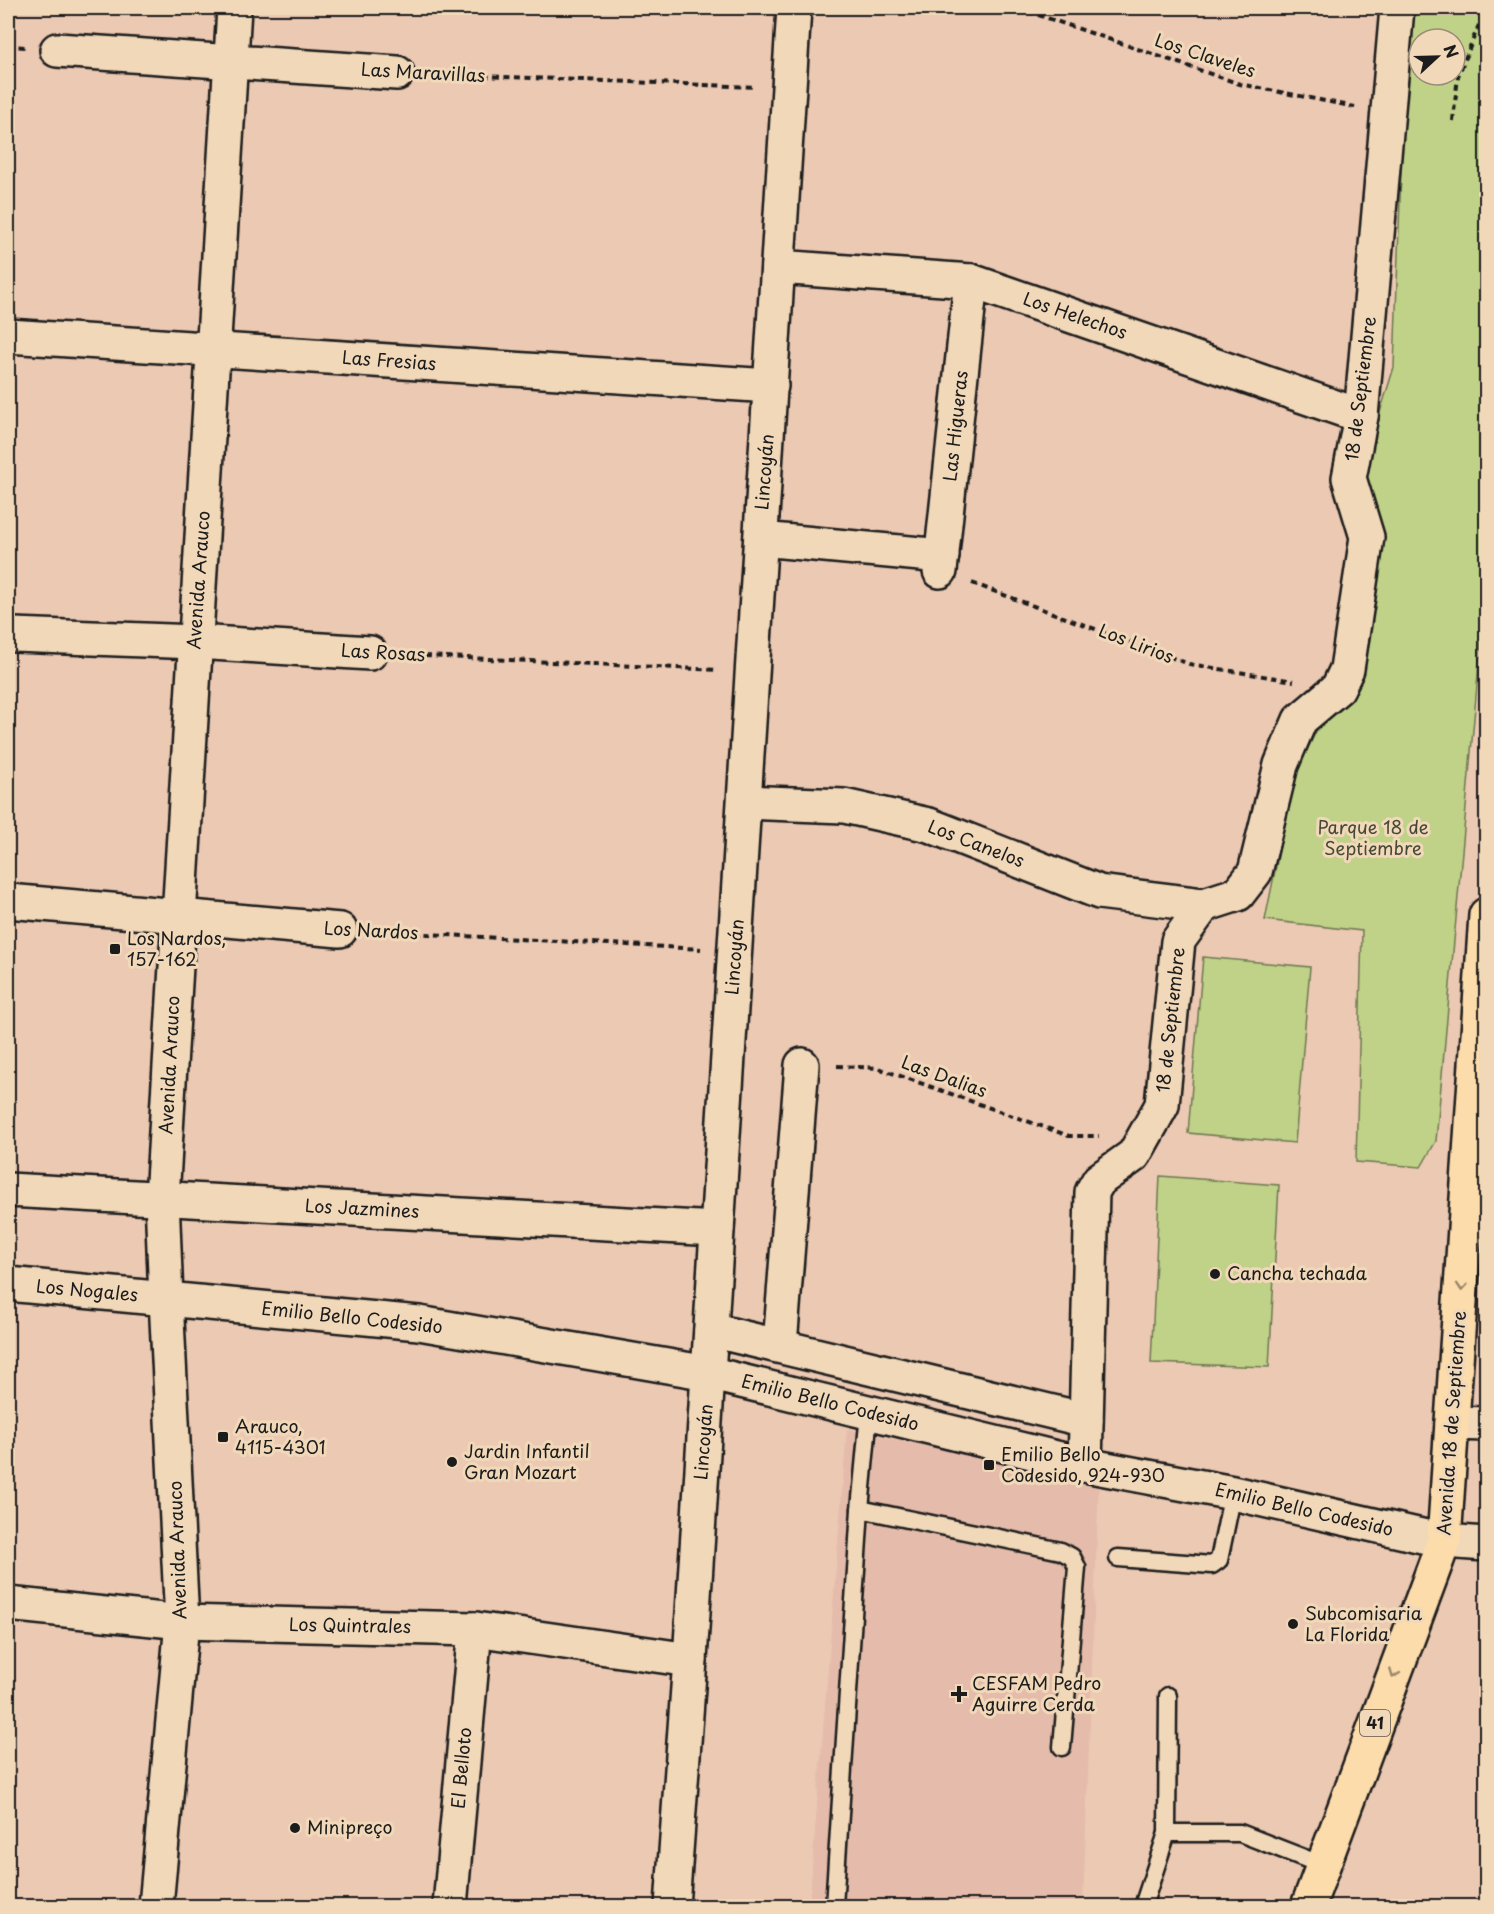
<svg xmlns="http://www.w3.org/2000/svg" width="1494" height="1914" font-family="'Playpen Sans',sans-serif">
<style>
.built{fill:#e5bcab}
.green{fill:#bfd287;stroke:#6e7752;stroke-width:1.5;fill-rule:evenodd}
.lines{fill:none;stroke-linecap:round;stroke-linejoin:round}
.service-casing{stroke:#1c1c1c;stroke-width:21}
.minor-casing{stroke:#1c1c1c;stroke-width:38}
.tertiary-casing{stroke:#1c1c1c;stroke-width:38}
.primary-casing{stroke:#1c1c1c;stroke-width:38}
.path{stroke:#1c1c1c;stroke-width:4;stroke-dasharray:6 4.5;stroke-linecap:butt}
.service{stroke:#f1d8b9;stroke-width:16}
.minor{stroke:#f1d8b9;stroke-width:33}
.tertiary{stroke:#f1d8b9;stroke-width:33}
.primary{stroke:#fddcac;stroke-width:33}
.oneway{stroke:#98866b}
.poi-dot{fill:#1c1c1c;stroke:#f1d8b9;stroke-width:2}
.labels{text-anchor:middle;stroke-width:6;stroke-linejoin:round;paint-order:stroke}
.shield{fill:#f1d8b9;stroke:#5c544b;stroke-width:1.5}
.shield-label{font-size:16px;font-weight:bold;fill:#1c1c1c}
.street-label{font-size:18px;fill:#1c1c1c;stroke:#f1d8b9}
.park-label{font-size:18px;fill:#454a37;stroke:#f1d8b9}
.poi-label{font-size:18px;fill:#1c1c1c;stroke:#f1d8b9;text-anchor:start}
</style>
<rect width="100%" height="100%" fill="#ecc9b3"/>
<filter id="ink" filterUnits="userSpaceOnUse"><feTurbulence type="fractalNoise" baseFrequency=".0167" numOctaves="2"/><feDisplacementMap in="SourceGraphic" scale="12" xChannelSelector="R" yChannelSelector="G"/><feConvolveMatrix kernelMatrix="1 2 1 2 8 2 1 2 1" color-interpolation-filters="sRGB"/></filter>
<g filter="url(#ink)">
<polygon class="built" points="847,1429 1099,1482 1083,1906 809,1906"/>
<g class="green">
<path d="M1412,8H1486V585L1436,1141L1421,1167L1356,1162L1362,931L1265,920L1294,777L1324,715L1361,474L1394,367L1403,116ZM1419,39H1455V75H1419Z"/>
<polygon points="1203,957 1310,967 1295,1143 1188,1133"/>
<polygon points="1160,1176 1279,1185 1269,1367 1151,1363"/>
</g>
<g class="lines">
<defs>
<g id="service">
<polyline points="860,1509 869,1413"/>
<polyline points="1118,1558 1212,1565 1219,1560 1233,1493"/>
<polyline points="1168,1696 1167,1833 1240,1833 1322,1865"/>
<polyline points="834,1906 860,1509 1061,1551 1072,1557 1077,1567 1062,1747"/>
<polyline points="1143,1906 1167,1833"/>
</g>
<g id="minor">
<polyline points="57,50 397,73"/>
<polyline points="778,267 971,281 1361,416"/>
<polyline points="8,336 771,386"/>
<polyline points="761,539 942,556"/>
<polyline points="940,571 971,281"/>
<polyline points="14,635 196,642 370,653"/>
<polyline points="745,802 844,806 929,825 1099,892 1204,905"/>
<polyline points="8,901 340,930"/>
<polyline points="8,1190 717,1229"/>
<polyline points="166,1299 162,1198 234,8"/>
<polyline points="711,1330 1086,1420"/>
<polyline points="780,1345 802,1065"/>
<polyline points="1452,1423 1486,1424"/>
<polyline points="1085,1465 1092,1192 1099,1180 1134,1155 1162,1105 1178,941 1204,905 1238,894 1255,872 1281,765 1300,720 1338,688 1347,669 1367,537 1349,478 1361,416 1397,8"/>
<polyline points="8,1604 182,1622 475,1629 690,1660"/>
<polyline points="450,1906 475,1629"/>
<polyline points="672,1906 690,1660 794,8"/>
</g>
<g id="tertiary">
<polyline points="8,1284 419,1323 708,1373 1085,1465 1233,1493 1444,1541 1486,1544"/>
<polyline points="156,1906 182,1622 166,1299"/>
</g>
<polyline id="primary" points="1308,1906 1444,1541 1486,915"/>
</defs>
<use href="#service" class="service-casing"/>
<use href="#minor" class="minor-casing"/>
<use href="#tertiary" class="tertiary-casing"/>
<use href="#primary" class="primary-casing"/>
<g class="path">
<polyline points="1018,8 1240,84 1355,107"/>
<polyline points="8,46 25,47"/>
<polyline points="431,74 756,87"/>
<polyline points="1453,121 1458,76 1485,10 1478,8"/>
<polyline points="972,583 1189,664 1294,681"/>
<polyline points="404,655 717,670"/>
<polyline points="373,931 701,949"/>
<polyline points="837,1066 878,1068 1069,1136 1099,1136"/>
</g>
<use href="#service" class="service"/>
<use href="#minor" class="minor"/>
<use href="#tertiary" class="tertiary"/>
<use href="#primary" class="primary"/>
</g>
<defs><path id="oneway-chevron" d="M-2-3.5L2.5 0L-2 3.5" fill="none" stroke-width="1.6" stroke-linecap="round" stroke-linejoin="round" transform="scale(1.5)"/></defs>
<g class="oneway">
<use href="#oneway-chevron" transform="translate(1462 1287) rotate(94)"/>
<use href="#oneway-chevron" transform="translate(1394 1674) rotate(111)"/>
</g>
</g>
<g class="poi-dot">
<rect x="109" y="943" width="12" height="12" rx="3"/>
<circle cx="1215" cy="1274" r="6"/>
<rect x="217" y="1431" width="12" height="12" rx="3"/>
<circle cx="452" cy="1462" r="6"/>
<rect x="983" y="1459" width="12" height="12" rx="3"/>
<circle cx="1293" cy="1624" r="6"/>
<path d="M956 1685h6v6h6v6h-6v6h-6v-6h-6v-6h6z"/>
<circle cx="295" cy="1828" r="6"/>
</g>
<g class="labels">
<rect class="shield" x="1360" y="1710" width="30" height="26" rx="4.5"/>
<g class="shield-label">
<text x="1375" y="1729">41</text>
</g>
<g class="street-label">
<text transform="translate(1205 56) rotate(18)" y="6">Los Claveles</text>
<text transform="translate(423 73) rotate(3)" y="6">Las Maravillas</text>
<text transform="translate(1075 316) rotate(19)" y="6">Los Helechos</text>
<text transform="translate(389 361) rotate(4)" y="6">Las Fresias</text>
<text transform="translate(1361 389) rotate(-83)" y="6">18 de Septiembre</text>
<text transform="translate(956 426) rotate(-84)" y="6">Las Higueras</text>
<text transform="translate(765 472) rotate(-86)" y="6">Lincoyán</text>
<text transform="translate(199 580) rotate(-86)" y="6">Avenida Arauco</text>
<text transform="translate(1136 644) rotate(21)" y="6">Los Lirios</text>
<text transform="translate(383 653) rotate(3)" y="6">Las Rosas</text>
<text transform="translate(976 844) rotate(21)" y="6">Los Canelos</text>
<text transform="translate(371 931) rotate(3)" y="6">Los Nardos</text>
<text transform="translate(735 957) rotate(-86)" y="6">Lincoyán</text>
<text transform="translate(1171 1020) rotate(-84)" y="6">18 de Septiembre</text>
<text transform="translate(170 1065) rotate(-87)" y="6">Avenida Arauco</text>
<text transform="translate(944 1077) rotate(20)" y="6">Las Dalias</text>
<text transform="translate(362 1209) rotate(3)" y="6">Los Jazmines</text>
<text transform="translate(87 1291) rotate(5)" y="6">Los Nogales</text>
<text transform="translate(352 1318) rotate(6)" y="6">Emilio Bello Codesido</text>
<text transform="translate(830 1403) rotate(14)" y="6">Emilio Bello Codesido</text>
<text transform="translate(1452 1423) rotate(-86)" y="6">Avenida 18 de Septiembre</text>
<text transform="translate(704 1442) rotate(-86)" y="6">Lincoyán</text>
<text transform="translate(1304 1510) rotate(13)" y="6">Emilio Bello Codesido</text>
<text transform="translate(178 1550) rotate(-92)" y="6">Avenida Arauco</text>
<text transform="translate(350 1626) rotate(1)" y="6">Los Quintrales</text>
<text transform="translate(462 1768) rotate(-85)" y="6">El Belloto</text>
</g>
<g class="park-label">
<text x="1373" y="834">Parque 18 de<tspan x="1373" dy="21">Septiembre</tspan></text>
</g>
<g class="poi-label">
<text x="127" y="945">Los Nardos,<tspan x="127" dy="21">157-162</tspan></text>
<text x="1227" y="1280">Cancha techada</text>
<text x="235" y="1433">Arauco,<tspan x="235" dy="21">4115-4301</tspan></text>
<text x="464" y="1458">Jardin Infantil<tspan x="464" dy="21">Gran Mozart</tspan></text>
<text x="1001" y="1461">Emilio Bello<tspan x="1001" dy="21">Codesido, 924-930</tspan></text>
<text x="1305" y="1620">Subcomisaria<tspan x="1305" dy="21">La Florida</tspan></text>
<text x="972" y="1690">CESFAM Pedro<tspan x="972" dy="21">Aguirre Cerda</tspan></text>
<text x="307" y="1834">Minipreço</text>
</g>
</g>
<rect width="1494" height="1914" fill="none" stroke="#f1d8b9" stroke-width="30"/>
<rect x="15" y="15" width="1464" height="1884" fill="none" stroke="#1c1c1c" stroke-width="2" filter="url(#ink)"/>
<g transform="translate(1437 57) rotate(68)"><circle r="28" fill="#f1d8b9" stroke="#9c8d7a" stroke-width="1.5"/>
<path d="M0-4.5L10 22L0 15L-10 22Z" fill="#1c1c1c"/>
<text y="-9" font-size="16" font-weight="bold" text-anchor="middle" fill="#1c1c1c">N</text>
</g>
</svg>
